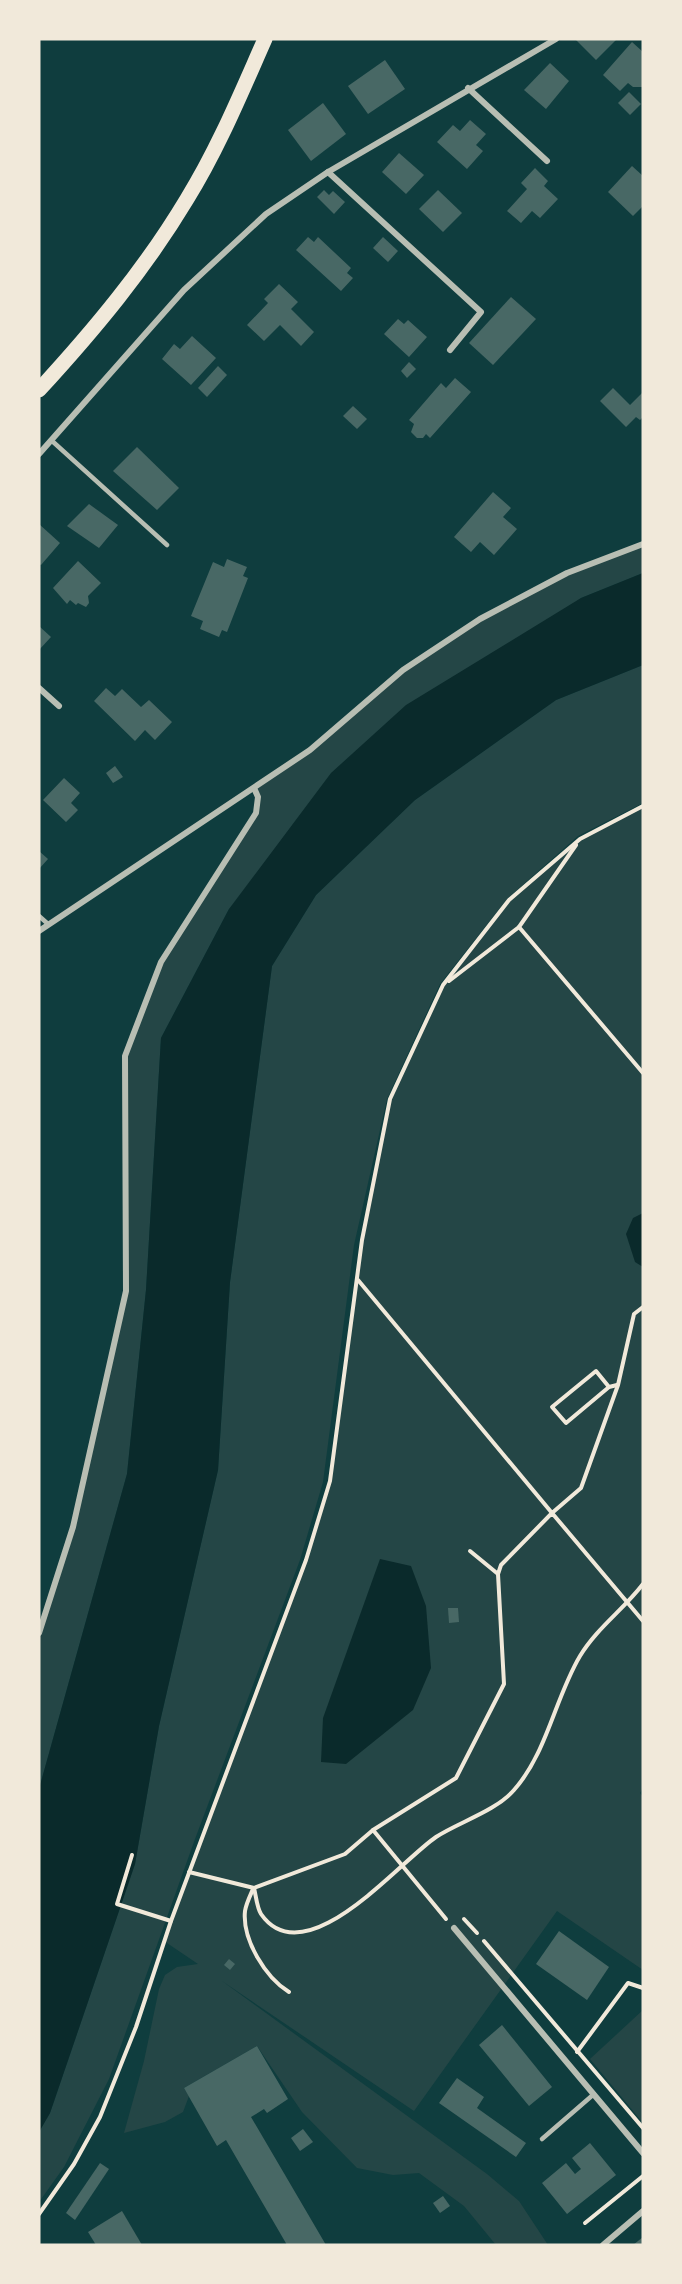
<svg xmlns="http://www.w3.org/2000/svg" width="682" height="2284" font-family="'Golos Text',sans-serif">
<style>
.green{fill:#244646}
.water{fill:#0a2a2b}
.building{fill:#486865}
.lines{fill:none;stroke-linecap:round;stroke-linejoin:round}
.path{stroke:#f1e9da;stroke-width:4}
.service{stroke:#b8beb3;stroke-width:4.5}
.minor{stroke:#b8beb3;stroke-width:6}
.primary{stroke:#f1e9da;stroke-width:15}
</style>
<rect width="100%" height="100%" fill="#0f3d3e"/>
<g class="green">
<polygon points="643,544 643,573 581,598 229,909 161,1038 146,1290 127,1474 39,1789 39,1633 73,1527 126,1291 125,1056 161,962 248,830 258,797 254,788 310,750 403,670 480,619 567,573"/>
<polygon points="643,665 643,803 578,836 507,899 440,984 387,1099 354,1245 323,1482 300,1560 195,1839 109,2079 64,2167 39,2202 39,2132 50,2113 135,1864 159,1726 218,1470 230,1282 272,966 316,895 415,800 556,700"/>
<polygon points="643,806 643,1788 640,1793 643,1797 643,1970 557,1911 414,2111 222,1981 487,2174 519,2201 548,2245 496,2245 464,2206 419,2173 393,2175 357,2168 302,2112 257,2046 184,2088 189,2096 183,2112 165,2122 124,2133 144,2061 159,1989 165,1975 177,1967 198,1964 164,1941 306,1560 330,1481 362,1240 390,1099 443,985 509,900 580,839"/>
<polygon points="643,2010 643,2123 590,2059"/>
</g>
<g class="water">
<polygon points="643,573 643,665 556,700 415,800 316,895 272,966 230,1282 218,1470 159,1726 135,1864 50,2113 39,2132 39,1789 127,1474 146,1290 161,1038 229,909 331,773 406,705 581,598"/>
<polygon points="643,1213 643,1267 635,1262 626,1234 633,1218"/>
<polygon points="380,1559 411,1566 426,1606 431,1668 413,1710 346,1764 321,1762 323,1718"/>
</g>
<g class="building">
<polygon points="575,39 617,39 596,60"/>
<polygon points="632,42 643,52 643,87 633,87 628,83 620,91 603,75"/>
<polygon points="385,60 405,89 368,114 348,86"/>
<polygon points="550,63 569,81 546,109 524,90"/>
<polygon points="629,92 641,104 630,115 618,103"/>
<polygon points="323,103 346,134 311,161 288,130"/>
<polygon points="470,120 486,134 476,145 483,151 467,169 437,142 453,125 460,131"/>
<polygon points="399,153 424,175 406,194 382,172"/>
<polygon points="632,166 643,176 643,206 633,216 608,192"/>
<polygon points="535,168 548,181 544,186 558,199 540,218 532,211 521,223 507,211 527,189 521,183"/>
<polygon points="324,190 329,195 333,191 345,202 334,214 317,197"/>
<polygon points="438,190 462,213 443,232 419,209"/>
<polygon points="308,237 314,242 318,237 351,268 347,273 353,278 341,291 296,250"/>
<polygon points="383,237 398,251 388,262 373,248"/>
<polygon points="279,284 298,302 291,309 314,332 301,346 280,325 264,341 247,325 268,303 264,299"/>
<polygon points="511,297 536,319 493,365 469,343"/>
<polygon points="398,319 404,324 408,320 427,337 409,357 384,334"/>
<polygon points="192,336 216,358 191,385 162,359 174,344 180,349"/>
<polygon points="409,362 416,369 407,378 401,371"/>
<polygon points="218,366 227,375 207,397 198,388"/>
<polygon points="455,378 471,392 430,438 426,434 423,438 417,438 411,432 414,424 409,420 441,383 446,388"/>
<polygon points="613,388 630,405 643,392 643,417 640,420 636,417 626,427 600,401"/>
<polygon points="353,406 367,419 357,429 343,416"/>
<polygon points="137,447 179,488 157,510 113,471"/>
<polygon points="493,492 511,508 503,517 517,529 494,555 480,542 471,552 454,537"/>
<polygon points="89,504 118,525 99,548 67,526"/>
<polygon points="39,524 60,543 41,565 39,564"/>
<polygon points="227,559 247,567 243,576 248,578 227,632 222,630 219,637 200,629 203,621 191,616 213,562 224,567"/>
<polygon points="78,561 101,583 88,596 89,603 86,607 78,603 76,605 70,600 67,604 53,588"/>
<polygon points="39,626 51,637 39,650"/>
<polygon points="106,688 115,696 122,689 141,707 149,700 172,722 155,740 145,730 135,741 94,701"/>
<polygon points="115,766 123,777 113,783 106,773"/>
<polygon points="64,778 80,793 71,803 78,810 66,822 43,800"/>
<polygon points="39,851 48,859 39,869"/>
<polygon points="448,1608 458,1608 459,1622 449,1623"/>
<polygon points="559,1931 609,1967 587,2000 536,1964"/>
<polygon points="229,1959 235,1964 230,1970 224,1965"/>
<polygon points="502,2025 552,2087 529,2106 479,2045"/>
<polygon points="257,2046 288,2099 267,2113 264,2109 251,2117 326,2245 287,2245 226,2140 217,2146 184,2088"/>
<polygon points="457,2078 484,2097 477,2108 526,2143 516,2157 439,2103"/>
<polygon points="303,2129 313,2142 300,2151 291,2138"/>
<polygon points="590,2143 616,2175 567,2214 542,2183 566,2163 575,2174 581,2169 572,2158"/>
<polygon points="100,2163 109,2169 75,2220 66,2213"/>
<polygon points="443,2196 450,2206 440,2213 433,2203"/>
<polygon points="122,2211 142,2245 96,2245 88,2232"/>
<polygon points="643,2237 643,2245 633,2245"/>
</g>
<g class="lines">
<g class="path">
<polyline points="576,845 519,927 643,1073"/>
<polyline points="449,981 519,927"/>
<polyline points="358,1280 552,1513 581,1488 618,1385 634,1314 643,1307"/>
<polyline points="609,1387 596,1371 552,1407 566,1423 609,1387 617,1385"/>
<polyline points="470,1551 498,1574"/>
<polyline points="373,1830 446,1919"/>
<polyline points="132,1855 117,1904 171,1921"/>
<polyline points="189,1872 254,1888 345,1854 373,1830 456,1778 504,1684 498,1574 501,1565 552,1513 643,1621"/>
<path d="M254,1888C256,1896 257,1908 261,1914C305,1977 399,1862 436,1837C459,1822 496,1811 514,1790C547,1753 555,1698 580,1656C597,1628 623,1610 643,1584"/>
<path d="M253,1889C250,1896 246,1904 245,1911C242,1940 266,1978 289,1992"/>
<polyline points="464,1919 477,1933"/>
<polyline points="484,1941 643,2128"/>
<polyline points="577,2052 628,1983 643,1988"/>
<polyline points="39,2214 74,2164 100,2117 136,2027 171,1921 306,1560 330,1481 362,1240 390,1099 443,985 509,900 580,839 643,806"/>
<polyline points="585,2223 643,2176"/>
</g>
<g class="service">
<polyline points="51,440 167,545"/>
<polyline points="39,916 48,924"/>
<polyline points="542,2139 594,2094"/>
</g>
<g class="minor">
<polyline points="468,88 547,161"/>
<polyline points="328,172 481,312 450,350"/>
<polyline points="39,454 184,290 266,214 328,172 556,39"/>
<polyline points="39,688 59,706"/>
<polyline points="39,931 310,750 403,670 480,619 567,573 643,544"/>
<polyline points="39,1633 73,1527 126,1291 125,1056 161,962 256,813 258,797 254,788"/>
<polyline points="454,1928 643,2153"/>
<polyline points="603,2245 643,2211"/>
</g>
<path class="primary" d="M39,390C94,330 145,269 187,199C218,149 241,93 265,39"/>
</g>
<rect width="682" height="2284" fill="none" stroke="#f1e9da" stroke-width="81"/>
</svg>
